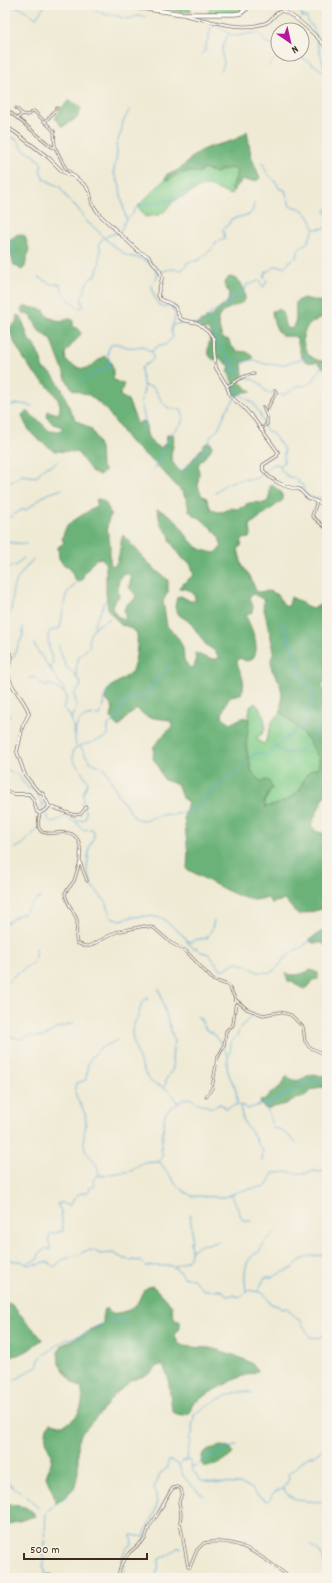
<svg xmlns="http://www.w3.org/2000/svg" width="332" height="1583" font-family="Dekko,sans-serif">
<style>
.green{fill:#83cf8d;stroke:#5f7c56}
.forest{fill:#6ab278;stroke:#526e4b;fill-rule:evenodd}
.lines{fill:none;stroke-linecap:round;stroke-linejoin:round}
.stream{stroke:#5caad6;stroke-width:1}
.minor-casing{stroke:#7a6d5e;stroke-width:3}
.tertiary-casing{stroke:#7a6d5e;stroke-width:3.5}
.trunk-casing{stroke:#7a6d5e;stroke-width:5}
.minor{stroke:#fff;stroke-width:1.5}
.tertiary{stroke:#fff;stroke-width:2}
.trunk{stroke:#fff;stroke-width:3.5}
</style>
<rect width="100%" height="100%" fill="#f7f3e8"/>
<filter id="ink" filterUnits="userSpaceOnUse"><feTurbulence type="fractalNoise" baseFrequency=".025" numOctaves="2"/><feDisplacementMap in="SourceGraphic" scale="8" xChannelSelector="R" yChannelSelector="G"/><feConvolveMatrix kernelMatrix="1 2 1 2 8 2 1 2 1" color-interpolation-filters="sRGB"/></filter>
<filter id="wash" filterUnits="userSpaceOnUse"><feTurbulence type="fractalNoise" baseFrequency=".012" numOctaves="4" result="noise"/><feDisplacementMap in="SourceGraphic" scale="16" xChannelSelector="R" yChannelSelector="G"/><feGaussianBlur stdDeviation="0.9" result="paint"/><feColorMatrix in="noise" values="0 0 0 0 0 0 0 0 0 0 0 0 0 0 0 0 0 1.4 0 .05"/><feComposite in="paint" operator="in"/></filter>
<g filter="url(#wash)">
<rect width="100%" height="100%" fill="#efead4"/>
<g class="green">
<polygon points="128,5 192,5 190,7 191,12 175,11"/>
<path d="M204,5H250C235,15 225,13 208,13L211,7Z"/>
<polygon points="228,168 236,168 237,170 235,180 231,188 233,191 231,195 209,186 203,186 174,201 163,213 158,215 145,217 138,206 165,179 168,180 178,174 187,172 197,172 205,169 216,173"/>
<path d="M255,703C264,713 272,731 256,738L263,744L265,743L273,720L281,712C297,727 314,742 320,764L317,769L311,770C308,773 305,776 304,780C302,783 302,786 300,789C292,799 277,808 264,806V802L272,788L269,781L260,782L258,780L252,772L249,758L247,755L246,740L250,707Z"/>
</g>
<g class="forest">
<polygon points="69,101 77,104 81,109 77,118 62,127 55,118 62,107"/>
<path d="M247,131L251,156L260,178C255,183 249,181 242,180L233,191L231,188L235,180L237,170L236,168L223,169L216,173L205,169L198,173C190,169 176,174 169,180L165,179L167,174C181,173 189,157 202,150C216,143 236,144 247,131Z"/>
<polygon points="18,234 25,236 29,249 25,267 22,270 14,265 9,249 5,246 5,243"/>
<path d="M229,277C240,277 245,290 245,300C237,308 226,305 218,318V323L222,338L229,340L230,344L236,351C243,352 249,350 253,358L242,362L243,376L238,381L252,392H244L236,396L231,388L233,383L228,372L230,366L218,357L214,360C204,354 209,344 211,335L208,329L204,330L197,325L201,321H205L206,318L211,317L228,301L229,293L224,284Z"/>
<path d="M303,298L327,303V315C321,318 313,321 308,326C299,336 303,353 315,359C318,361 323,361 327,361V371L317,362C314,362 310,363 307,362C298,357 300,344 296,337C292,335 288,337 284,336C276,334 272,317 272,311L278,309L281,311C285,316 283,321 286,327L291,329C299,323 294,311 296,302Z"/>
<path d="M23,307H29L44,310L48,317L62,322L67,318L73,320V327L79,329L81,334L65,353L66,361C86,374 87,369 104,356C114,361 113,369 113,379L119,383H124L120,396L128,400L138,425L141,421L146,422C146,435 148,443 161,448L166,442L167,435L173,434C177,452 162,454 181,472L184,470L206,443H211L212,447C209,454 205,456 200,462C197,466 199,469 199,474C198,485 197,485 202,496L206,497L211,509L217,512H223L231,508L237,509L246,506V504C263,498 270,513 270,485H272L281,492L283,500L252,523L250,526L251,535L249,538L242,539L241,546L238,549L242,565L250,576L256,591L259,592L269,591L276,594L286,607L289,605L291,597L301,602L311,609L320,605L327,604V663L325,665L327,667V680L322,686L327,696V791L311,825C314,831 321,835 327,832L326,908L298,915L285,900L271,903L268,898C263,898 257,900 253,900C235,897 204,878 187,869L188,854L184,817L188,802L182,798L177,784L164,780L157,764L153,759L154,746L172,726V724L169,720L147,717L137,709L128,716L119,727L116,725L111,718L113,708L105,698C106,684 123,682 131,672C136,665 138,642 137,633L127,626L121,625L108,610L106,592V565L102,558L96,559L84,573L82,580L78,582L75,580L69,566H64L59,558L58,547L64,543L62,538L67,525L96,506L97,499C106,499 108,508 111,515C104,525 109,534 110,545C110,552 109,558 111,565L114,566C121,560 119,544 123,535L154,569L168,580V592L163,601L167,626L179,639L183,648L184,660L189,667L192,669L196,662L195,653L210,659H218L219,657L215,651L206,645L190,622L179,615L175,607L177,597L181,596L190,601H195V597C192,590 187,589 179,588L180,586L194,575L190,563L183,559L170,541C171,533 165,532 162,526C159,522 159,514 157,509C164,512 171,515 176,521C189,538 193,551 216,553L222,546L218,535L210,527L200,518L193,515L189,511L187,500L183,493L158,466L130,442L105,408L89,395L73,390L67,381L52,341L48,337L39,331L31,316L23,313L21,310ZM124,574H129L131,577L129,587L136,596L134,600C123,605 123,609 126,620L117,616L112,608L113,603L119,597C118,588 116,580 124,574ZM253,594L265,600L263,605L274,651L271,660L272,670L279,681L282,693L281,712C297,727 314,742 320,764L317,769H313C308,772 305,776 303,782C302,784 302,786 301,788C295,798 276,806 265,807L264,802L272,788L269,781L266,780L260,781L252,772L246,748L249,719C242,715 238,721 231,723L222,717C223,708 226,703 231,696L241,694C248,679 239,674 237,661L240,658L246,661C266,658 251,627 246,616L252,612L253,607L250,597V595Z"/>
<path d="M17,315L21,317L29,340L36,347L38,354L41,358L42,368L52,374L62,389L71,412L76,420L91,429L94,434L100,448L101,466L106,471L99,475L92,472L77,452L54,451C50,447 47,446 43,443C33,437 25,426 22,415L27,411C31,415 36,418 40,422C48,428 46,433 59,431L63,427L53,424L47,417L48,411L58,414C68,399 39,380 31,369C23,358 12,341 9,328L16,323Z"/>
<polygon points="327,928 327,947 322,943 313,943 310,941 310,939"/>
<path d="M311,970L318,973V979L313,980L310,985L304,989L296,985L293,981H288L285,973C295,977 302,974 311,970Z"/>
<path d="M313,1074C317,1077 323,1076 327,1074V1086L312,1090L302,1098L294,1099L286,1104L266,1109L261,1105L260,1101L266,1099L272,1092L280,1087L286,1077H288C300,1085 301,1077 313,1074Z"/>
<path d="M153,1286L172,1306L173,1315L176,1320L180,1321V1328L175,1335C176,1340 179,1345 184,1346C192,1348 201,1347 209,1348C220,1350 255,1360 258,1371L240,1377L216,1389L192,1404L190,1413L184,1415L175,1414L172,1410L168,1377L163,1365L157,1366L150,1374L132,1380L114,1395L103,1410L81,1434L78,1444V1472L75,1487L62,1500L58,1502L55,1501L53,1493L46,1477C48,1470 52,1463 52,1455C51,1452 49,1450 48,1447C45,1439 44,1428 51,1423C55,1423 57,1425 61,1425C78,1423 86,1402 81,1388L72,1382L59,1363L58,1352L62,1345L103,1324C104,1319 102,1312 104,1309H107L112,1314C119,1313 131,1311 136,1305C142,1297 141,1287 153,1286Z"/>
<path d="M8,1303L12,1305L43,1340C37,1342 34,1346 29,1350C22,1354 15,1356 6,1357L5,1304Z"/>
<path d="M222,1446L229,1447L233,1453C230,1459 211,1468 204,1467L201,1462L203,1453L209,1449Z"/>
<polygon points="5,1503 25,1507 33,1512 35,1516 13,1523 7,1527 5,1526 7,1518 5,1512"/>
</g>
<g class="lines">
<g class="stream">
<polyline points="86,5 106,15 114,15 128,19 137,16 146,17"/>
<polyline points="299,5 301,10 302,17 306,17 310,25 312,25 316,35"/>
<path d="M5,9C17,2 26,11 36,18L45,5"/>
<polyline points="316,38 326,74"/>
<path d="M202,54L206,50C205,42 208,42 209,36C211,30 208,30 214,24C221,28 229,35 237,36C243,36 256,29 262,36C263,38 263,40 265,42L278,46"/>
<polyline points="296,54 323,71 327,76"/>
<polyline points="268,66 276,58 282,54"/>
<path d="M221,71L224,63C220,49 223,45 229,33"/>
<path d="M5,137H11L17,140L24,150L34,155L42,164L40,170L44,179L60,187L69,201L76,206L86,221L97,230L105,239L127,256L140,258L152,264L158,275L152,285L153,293L159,305L164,307L167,305H170L176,315L171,330L173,337L165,345H159L152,351C152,353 153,356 153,358C152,363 144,364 141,368L144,390L141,402L145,420L144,429"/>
<polyline points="327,208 325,210 327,214"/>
<polyline points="126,219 121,196 120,186 114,174 114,169 116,162 117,150 116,145 121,133 123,122 130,109"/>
<polyline points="315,229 327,228"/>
<path d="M5,231C13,240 13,255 19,266"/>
<polyline points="120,231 123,227 124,222 133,214 135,209 147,204 170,200 186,190 197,186 203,181"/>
<polyline points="105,238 109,235 118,233"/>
<path d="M161,272L170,269L182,270L188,262L199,260L214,247L216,242L225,239L223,229L229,224L231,219C238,218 243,215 249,215L253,210L254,203"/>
<path d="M38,277L51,284H60C62,295 71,301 79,308H81L83,306L81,298C86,292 84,284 90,279C91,277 94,277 96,275L100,262L99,258L101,251L99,244L103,238"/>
<polyline points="210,317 214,327 215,338 232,365 247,377 260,383 265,391 270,393 284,395 300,385 305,386 313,381 321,367 327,363"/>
<path d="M173,325L182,323L191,325L199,324L209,317L212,312L216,311L224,305L229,304L232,297L239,295L240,292L245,290L247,284H252L259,280L263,288L267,281L264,278L266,272L276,266L284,267L292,259L297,257L299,248L308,242L314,229C309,214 305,208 290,206L285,190L280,189L275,181L267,173L262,162"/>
<polyline points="230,361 236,360 241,364 245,363 247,361 254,360 265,364 282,365 310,356"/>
<polyline points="232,365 234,390 253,403 260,414 266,430 273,434 284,449 284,463 280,465"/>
<path d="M81,382L98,371L109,367C111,362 107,357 108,351C111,339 120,345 127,347C132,348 137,347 143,346L148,350L152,351"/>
<path d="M144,386L153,387C159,394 163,409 173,409C175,409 177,408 180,409C188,421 179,427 170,434C166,446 159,457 154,469"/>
<path d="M5,408C9,406 13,404 18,404C23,403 27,406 32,406"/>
<path d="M280,465L281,470L285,473L287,476L298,479V483L303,485C301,496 315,500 323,497L327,500"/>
<path d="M180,473C187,465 197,455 206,450L211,436L218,429L226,411L235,398L240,394"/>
<polyline points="5,486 22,475 36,477 44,468 55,464 59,460"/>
<path d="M215,493C226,482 233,480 248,479C251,479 255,479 258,478C266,474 269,460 280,465"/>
<polyline points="5,517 11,517 21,510 26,510 45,495 62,489"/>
<polyline points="5,542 26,544"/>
<polyline points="5,568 15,566 24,558"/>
<path d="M5,618C15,613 11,598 13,589C16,578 26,568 33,559"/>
<path d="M94,627C93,619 104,612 103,603L107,600"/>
<path d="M34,644C40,659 67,685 66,701C66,703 64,705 63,707L71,717L75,735"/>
<polyline points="58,645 66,667 75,674 76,678 79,680 81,686 74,694 77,706 71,718"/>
<polyline points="13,658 23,635 23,627"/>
<polyline points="5,659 10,659"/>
<path d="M52,673L51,665L53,663C51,655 45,637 50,631L60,628L65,599L67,593L76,583"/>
<path d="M77,676L76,668L79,656L90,646C85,629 100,624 111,618"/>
<polyline points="29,678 34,677 45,686 52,685 63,693"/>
<polyline points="5,702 9,715 5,726"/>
<path d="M76,746C74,734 74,720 88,716C92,715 97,716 100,714L104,706L105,697L111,687"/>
<polyline points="80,746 90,762 105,768 120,798 136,819 144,820 166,814 172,815 187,812 194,809 226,779 241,770 254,754 259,753 267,755 294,731 301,728 307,717 314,692 304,681 282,621"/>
<path d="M275,747C279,749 283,751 287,753C293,754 297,752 302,749C316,741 316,727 327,721"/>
<path d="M5,766L10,772L17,774L28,788L32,789L37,793L39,798L47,811L48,819L51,822L56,821L65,816C75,822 73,822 85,819L86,812L81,804L84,799L83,794L88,782L73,759V750C79,744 99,742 108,736V725L119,717L124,702L148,694L160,675L170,664"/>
<polyline points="40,813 42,804"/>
<polyline points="76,822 83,830 92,829 94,832 94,836 89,848 87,869 92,886 106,902 111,917 121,920 132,917 149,916 162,918 185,937 188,943 194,948 197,948 201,952 209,954 220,969 225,969 235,962 246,965 258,972 271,973 278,967 283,960 295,950 301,948 311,940 327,933"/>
<polyline points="14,849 23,844 39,828"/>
<polyline points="5,924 18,915 23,914 31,904 41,897"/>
<polyline points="188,941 191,942 194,940 207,938 212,929 214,920"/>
<polyline points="5,984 15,975 34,962 36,948"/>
<path d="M159,988L165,1011L174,1040L172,1059L173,1069C168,1075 166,1079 165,1087"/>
<path d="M148,998C141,1002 141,1006 139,1013C138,1019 133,1023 132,1030C131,1041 143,1073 150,1081C153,1084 157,1085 161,1086C168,1089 175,1096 178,1103"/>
<polyline points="197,1017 200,1018 206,1030 214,1034 219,1041 227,1055"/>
<polyline points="5,1035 21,1039 30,1036 44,1037 58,1028 74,1023"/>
<path d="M237,1104C237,1099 237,1093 235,1088C232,1080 227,1074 227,1065C227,1056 232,1050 231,1042L237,1036L240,1028L254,1013"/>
<path d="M265,1105L270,1116L272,1128L274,1129L277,1128C284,1133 292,1136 296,1144"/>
<polyline points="240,1106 242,1116 245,1124 253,1134 258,1145 263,1150 262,1161"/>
<path d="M159,1162L163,1154L161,1150L165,1114L171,1107L176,1105L184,1099L190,1098C196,1103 204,1105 212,1108L220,1104L224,1106L225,1109C235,1104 240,1103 248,1109L256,1106L273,1102L302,1084L327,1077"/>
<polyline points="160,1162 176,1184 183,1191 192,1196 223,1197 244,1190 267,1186 273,1173 291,1172 304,1174 313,1171 320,1172 327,1169"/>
<path d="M99,1175C97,1158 89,1160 85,1148C81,1137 88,1125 85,1114C81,1103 72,1096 76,1083L86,1080L88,1063L90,1059L99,1049L117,1040"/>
<polyline points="232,1195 242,1219 245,1221 251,1221"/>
<polyline points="192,1250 201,1245 219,1242"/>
<path d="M5,1259H11L12,1261H21L28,1265L35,1264L39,1265L43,1262H48L54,1267L62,1260L80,1254L85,1251L93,1250L100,1254L113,1253L124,1259L140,1261L145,1266H172L180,1272L183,1277C186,1278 190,1278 193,1279C198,1282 199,1289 206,1290C213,1291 218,1287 225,1293L226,1296L232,1295L240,1297L248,1290L264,1293L271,1304L278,1306L281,1309L287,1308L294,1317L300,1320L310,1337L319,1338L327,1333"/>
<path d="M27,1263L38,1259L39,1254L46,1248L50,1250V1245L48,1242L50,1234L63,1231L61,1211L57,1204L61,1203L67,1205H71C75,1196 77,1193 88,1192L91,1187L95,1186L93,1180L96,1176L131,1171L142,1163L159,1162"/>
<path d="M174,1267C187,1258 194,1263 190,1243C194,1235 191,1224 190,1215"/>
<path d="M246,1291C244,1276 243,1258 259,1252L264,1243L275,1232"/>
<polyline points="258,1291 265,1277 272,1277 293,1268 299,1261 310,1256 327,1255"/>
<polyline points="5,1382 17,1379 37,1366 40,1358 65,1340 87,1333 92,1328 105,1323 117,1320 128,1323"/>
<path d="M187,1460L190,1461L193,1471L201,1481L213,1483L239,1484L250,1487L256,1494L267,1501L270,1500C271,1493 277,1489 284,1489"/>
<path d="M187,1460L188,1449L191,1441L189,1438L193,1433C190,1427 195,1421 194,1415C206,1405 237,1386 252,1393"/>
<polyline points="179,1465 183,1461 187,1460"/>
<polyline points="192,1466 197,1466 205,1459 237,1445"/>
<path d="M5,1480C16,1491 28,1494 38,1508"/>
<polyline points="284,1488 287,1482 289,1480 288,1474 296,1469 302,1461 310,1456 314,1456 327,1446"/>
<path d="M284,1489C290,1504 314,1501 327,1502"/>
<polyline points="325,1540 327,1542"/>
<path d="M311,1545C314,1548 318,1549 321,1554C324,1558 323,1565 327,1569"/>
<path d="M45,1578V1570L43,1566C45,1561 45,1560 42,1555C48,1544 44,1525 46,1513C48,1509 63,1499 68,1495"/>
<path d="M127,1578C123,1566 118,1550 132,1545L131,1535L145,1537C145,1529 148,1525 152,1519C159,1506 157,1499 154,1487L161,1473L166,1469L169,1460L178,1464L184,1477L191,1485L204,1496"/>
<polyline points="154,1578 158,1569 159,1559 168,1556 177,1548 181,1548"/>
<polyline points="203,1578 204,1575"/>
</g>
</g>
</g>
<g filter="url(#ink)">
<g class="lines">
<defs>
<g id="minor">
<polyline points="5,108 52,147 55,147"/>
<polyline points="16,108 22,114"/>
<polyline points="18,118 22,114 28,115 34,111 54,131 55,147 65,167 75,177"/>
<polyline points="45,122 57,108"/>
<path d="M227,386C236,382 244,374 254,374"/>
<polyline points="267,417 268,407 276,393 275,390"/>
<polyline points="261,429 267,424 267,417 263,407"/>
<polyline points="316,501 316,504 312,516 327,529"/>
<polyline points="49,806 74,815 81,814 86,807"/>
<path d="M40,813C30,851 68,820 78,840C82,847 80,855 80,862"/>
<path d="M87,881L80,862L74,881L65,893C66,903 74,911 77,920C78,928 74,936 77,943L84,946H90L116,932L144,926L154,928L171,943L186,951L213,980L228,985L236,1000L247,1009L263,1015L280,1012L291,1015L303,1027L305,1041L309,1047L324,1054L327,1060"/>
<polyline points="206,1097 212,1088 217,1059 224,1046 226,1031 233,1025 236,1000"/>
<polyline points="35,1578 49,1575 56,1578"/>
<path d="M117,1578L122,1563L129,1553L145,1539L149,1527L158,1514L170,1492L173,1488L178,1487L181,1489L182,1493L179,1502L181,1514L180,1522L188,1567H190L197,1550L204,1543C239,1536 262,1557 288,1576L296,1578"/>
</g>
<g id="tertiary">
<path d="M184,14L187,16C213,21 240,32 266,23C274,20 273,12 283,11C297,17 317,36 327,48"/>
<path d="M5,126L16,133L49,158L63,172L75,177L86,186L90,193L92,204L100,215L138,251L148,256L160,271L162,278L158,294L160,299L171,304L175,307L180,318L183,320L198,323L208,331L214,339V350L216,368L227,386L230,396L244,408L254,419L278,452L277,456L263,465V470C271,481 286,488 299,489L308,498L327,506"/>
<path d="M5,646L12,657C11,661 8,665 8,669C7,688 26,698 29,714L23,725L17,752L25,775L36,789L43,794L49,806L47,809L40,813L37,812L33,799L29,794H13L5,790"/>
</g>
<polyline id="trunk" points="119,5 183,14 235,14 241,13 251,5"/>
</defs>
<use href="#minor" class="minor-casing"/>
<use href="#tertiary" class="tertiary-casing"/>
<use href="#trunk" class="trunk-casing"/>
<use href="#minor" class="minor"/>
<use href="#tertiary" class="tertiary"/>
<use href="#trunk" class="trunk"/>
</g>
</g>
<rect width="332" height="1583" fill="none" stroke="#f7f3e8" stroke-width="20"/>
<g transform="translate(290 42) rotate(146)"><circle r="19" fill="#f7f3e8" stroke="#aca397"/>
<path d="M0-3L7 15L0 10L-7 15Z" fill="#b5179e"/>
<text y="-6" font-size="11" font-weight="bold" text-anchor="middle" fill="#3b2a1e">N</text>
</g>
<path d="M24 1553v6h123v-6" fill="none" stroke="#3b2a1e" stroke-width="2"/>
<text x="30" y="1553" font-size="12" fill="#3b2a1e" stroke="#f7f3e8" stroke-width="3" paint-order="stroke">500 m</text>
</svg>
